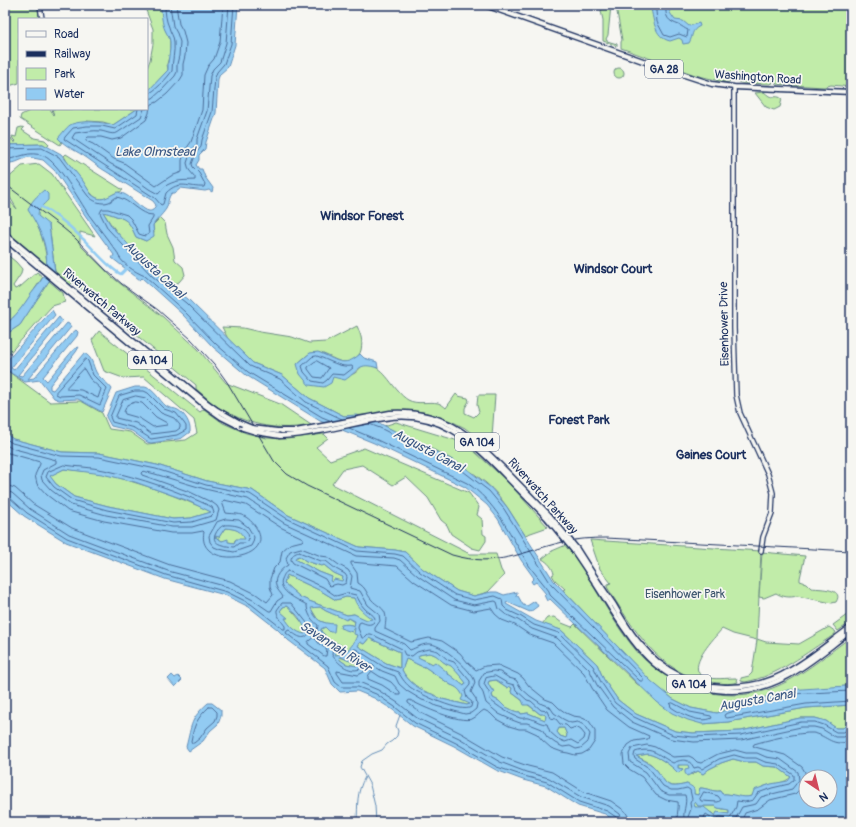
<svg xmlns="http://www.w3.org/2000/svg" width="856" height="827" font-family="Pangolin,sans-serif">
<style>
.green{fill:#c1eca9;stroke:#6e8e84}
.water{fill:#92cbf2;stroke:#628db7;fill-rule:evenodd}
.lines{fill:none;stroke-linecap:round;stroke-linejoin:round}
.shore{stroke:#4b6d99;stroke-width:1}
.stream{stroke:#628db7;stroke-width:1}
.canal{stroke:#92cbf2;stroke-width:2.5}
.minor-casing{stroke:#1b2f5e;stroke-width:6}
.major-casing{stroke:#1b2f5e;stroke-width:7}
.minor{stroke:#f6f6f2;stroke-width:3.5}
.major{stroke:#f6f6f2;stroke-width:4}
.rail{stroke:#1b2f5e;stroke-width:1}
.major-bridge-casing{stroke:#1b2f5e;stroke-width:7;stroke-linecap:butt}
.major-bridge{stroke:#f6f6f2;stroke-width:4}
.labels{text-anchor:middle;stroke-width:3.5;stroke-linejoin:round;paint-order:stroke}
.shield{fill:#f6f6f2;stroke:#5d6b8a;stroke-width:1}
.shield-label{font-size:11px;font-weight:bold;fill:#1b2f5e}
.street-label{font-size:12px;fill:#1b2f5e;stroke:#f6f6f2}
.park-label{font-size:12px;fill:#3c556d;stroke:#f6f6f2}
.water-label{font-size:13px;font-style:italic;fill:#395683;stroke:#f6f6f2}
.neighbourhood-label{font-size:13px;font-weight:bold;fill:#1b2f5e;stroke:#f6f6f2}
</style>
<rect width="100%" height="100%" fill="#f6f6f2"/>
<filter id="ink" filterUnits="userSpaceOnUse"><feTurbulence type="fractalNoise" baseFrequency=".025" numOctaves="2"/><feDisplacementMap in="SourceGraphic" scale="8" xChannelSelector="R" yChannelSelector="G"/><feConvolveMatrix kernelMatrix="1 2 1 2 8 2 1 2 1" color-interpolation-filters="sRGB"/></filter>
<g filter="url(#ink)">
<g class="green">
<polygon points="5,5 38,5 39,19 19,19 19,83 9,86 5,85"/>
<polygon points="144,5 161,5 165,29 170,39 170,53 167,64 168,70 147,93 147,68 150,60 153,44 153,29"/>
<polygon points="610,5 611,5 608,35 606,39 607,41 617,44 617,46 603,41 603,20 601,11 604,7"/>
<polygon points="614,5 851,5 851,87 831,85 824,87 776,84 775,81 773,81 773,83 770,84 742,83 738,82 736,79 731,79 729,82 724,82 695,75 621,48 621,42 622,40 617,12"/>
<circle cx="619" cy="73" r="5"/>
<path d="M764,92C766,93 767,95 769,96C774,98 778,95 782,99L780,107L774,110L766,107L755,93Z"/>
<polygon points="33,109 50,109 54,115 52,109 137,109 113,125 103,122 87,121 87,122 71,125 58,138 62,142 60,145 20,119 21,115"/>
<polygon points="22,127 24,128 22,130 34,138 45,140 49,144 47,147 43,144 5,145 5,140 9,132 10,133 9,136 14,142 16,142 13,139 12,136 16,137 18,128"/>
<path d="M66,154L123,190C120,193 115,192 112,195C95,206 90,191 81,179C75,172 68,165 64,156Z"/>
<path d="M39,164L52,174L95,236L80,232V245L112,277L163,317L198,349L226,383L280,404L311,425C279,431 251,426 223,410C213,405 205,396 196,389V385L73,282L70,285L55,272L49,225L35,220C42,235 46,249 47,265L5,230V196L17,209L5,189V181L22,166Z"/>
<path d="M103,212C108,213 111,214 116,216C129,220 130,224 136,237L146,241L154,233L153,225L160,218L165,223L167,234L173,247L175,260L183,267L185,275L179,282L171,286C146,266 120,240 103,212Z"/>
<polygon points="5,253 16,262 22,269 21,274 13,286 15,289 20,287 37,272 43,277 19,312 5,325"/>
<polygon points="49,281 63,293 65,302 52,306 5,358 5,335 20,325"/>
<path d="M357,326C361,335 363,341 361,350C360,354 359,355 356,358C341,371 327,349 312,353C307,354 301,361 297,364C313,370 336,382 353,374C359,372 360,364 368,365C385,366 393,391 408,400C417,405 429,401 438,403C441,404 444,406 446,408L456,394L458,396L468,398L469,401L465,408V413L474,417L479,412L477,405L478,395H495L492,437L493,450L465,428L453,422L434,415L423,412L394,411L367,415L344,416L309,398L282,375L253,363L228,339L222,327L243,328L260,332L292,337L309,343L326,342Z"/>
<polygon points="99,331 200,412 204,409 223,423 246,433 267,438 287,439 324,434 328,438 316,447 330,460 364,448 469,493 479,507 477,515 482,519 483,534 486,536 486,541 480,550 472,548 451,534 447,525 441,520 428,498 406,477 393,485 362,465 343,469 332,484 470,554 496,554 501,570 504,575 488,592 474,596 457,591 423,569 405,552 395,550 359,547 288,515 252,490 207,481 157,465 99,453 62,452 13,439 5,433 5,369 50,402 81,401 102,413 109,429 130,432 147,444 186,440 197,433 194,420 144,377 123,378 104,371 92,340"/>
<path d="M396,422L465,443L507,481L548,527L525,535C513,517 503,497 486,483C457,458 418,443 384,426Z"/>
<path d="M64,469C77,471 91,471 104,474C141,483 177,496 212,512L191,518L173,519L108,506L74,497L56,484L49,476Z"/>
<path d="M225,528C237,529 239,529 246,540H235L234,543L222,541L215,537L214,535L219,537Z"/>
<path d="M590,540L761,551L757,639L766,642L799,644L829,627L836,632L834,635C805,653 779,676 745,682L741,681V678L749,676L752,673L757,640L733,634L722,629C715,637 683,670 705,677C714,680 726,678 736,678L738,682C729,685 719,683 710,682C659,674 632,627 607,587L608,584L611,583L600,569Z"/>
<path d="M566,545C587,572 602,603 622,632C628,640 635,650 643,658C680,694 739,707 786,682C809,670 830,652 851,637V687L846,686L775,694L717,713L691,708L673,699L651,682L563,590L565,589L555,580L552,575L554,574C553,568 548,562 542,559L552,551Z"/>
<path d="M762,552L805,556L800,578V581L806,583L811,588C819,589 845,588 836,602L832,603L797,596C790,598 782,597 776,593L764,598L759,597Z"/>
<polygon points="299,556 306,561 321,566 324,565 334,573 343,577 342,582 335,580 332,582 330,581 332,577 319,572 295,559"/>
<polygon points="287,575 321,591 336,600 346,597 354,598 373,619 367,621 354,614 347,615 309,601 300,597 284,583"/>
<path d="M286,606L289,607L305,626L306,632L305,634C296,634 289,625 284,618H287L280,611L283,607Z"/>
<path d="M310,607H320C327,613 338,615 346,619L349,618L355,622L354,626C350,624 347,624 342,625L341,628L344,629L355,628C356,631 357,633 357,635C357,645 344,655 335,655L337,643L326,639L325,635L321,631V629L325,627L330,632L328,624L318,620Z"/>
<polygon points="851,612 851,622 838,631 833,625"/>
<polygon points="554,617 562,623 572,627 575,624 637,684 702,724 728,722 806,708 851,705 851,722 849,722 843,728 836,728 826,721 815,718 800,718 741,731 693,733 675,731 636,714 618,700 604,680 597,664 561,630 542,624 547,618"/>
<polygon points="369,638 400,652 400,668 386,663 358,646 360,642 364,644"/>
<path d="M429,653C439,655 439,659 445,663C450,667 447,662 451,666C454,668 465,681 466,683L464,686C453,679 442,668 429,662C425,660 421,660 417,657L419,655Z"/>
<polygon points="339,657 358,663 357,666 346,664 340,660"/>
<path d="M406,659C413,661 418,666 425,667L451,685C460,687 464,697 470,704L467,705L438,698C434,694 431,694 426,692C416,687 407,680 402,670Z"/>
<path d="M496,680L508,688L509,686L512,688L511,692L540,714H544L546,716L545,720L528,713L521,714L520,712C513,712 510,708 505,707L499,701L493,698L491,689L488,684L489,681Z"/>
<polygon points="559,728 564,728 567,735 566,738 560,736 557,732"/>
<path d="M648,754C658,756 671,765 678,773L683,769L678,768V765L688,764L692,775L698,771L703,774L709,769L721,763L733,759L745,762H756L763,766L777,767L791,777C784,784 774,783 765,786C758,789 754,796 747,797C739,799 731,793 722,794L720,791C713,792 707,788 700,788L698,795L694,794L687,784C661,791 667,779 652,765C648,761 641,759 636,756Z"/>
<polygon points="695,801 698,806 715,806 718,808 729,810 729,814 715,816 712,813 695,807 693,804"/>
</g>
<g class="water">
<path d="M161,5H238L235,45L228,67L220,74L218,79L216,113L206,142L205,149L199,155V160L196,165L199,169H202L205,177L213,188L212,192L209,190L205,191L181,188L175,193H172C167,198 169,203 166,209C162,215 157,219 153,225L154,236L146,241L136,237C130,224 129,220 116,216C111,214 108,213 103,212L112,227L155,273L188,299L253,363L282,375L309,398L344,416L356,415L381,424L462,465L491,488L507,507L554,581L651,681L673,699L691,708L717,713L788,690L846,686L851,687V705L806,708L728,722L702,724L688,720L672,713L657,702L550,599L547,601L544,595L546,594L536,582L533,584L531,581L534,578L521,560L498,519L487,505L465,487L374,443L320,421L246,375L213,347L183,315L142,278L140,280L112,258L114,255L87,218L55,171L43,160L28,157L16,162L5,164V145L43,144L61,154L83,181L91,194C102,204 107,196 118,192C120,193 122,193 124,194C131,197 144,211 149,211C150,211 151,211 153,210L156,205L153,201L118,179C115,175 111,175 107,172C100,168 94,163 87,158C77,151 66,147 58,138C62,134 67,126 72,124C83,120 102,122 113,125L137,109H147V92L168,70C167,60 171,52 170,42C170,37 167,35 165,30C162,24 161,12 161,5Z"/>
<path d="M650,5H670V13L675,20L683,21L689,26L699,23L700,26C690,31 694,35 689,43L683,44L682,40L679,38L670,41C653,37 654,18 650,5Z"/>
<path d="M44,190L48,194V200C43,206 38,207 38,216L49,225L55,272L20,325L5,335V325C16,316 23,306 31,294C35,289 40,283 43,277C53,255 40,228 28,210C31,201 37,196 44,190Z"/>
<path d="M52,310L55,315L11,368L14,370L59,317L62,321L18,375L22,376L67,323L69,324L71,327L28,379L34,378L71,334L76,330L78,332L77,336L43,377L47,381L74,349L79,347L76,352L50,385V389L53,390L84,353C93,358 92,364 96,372C99,378 107,382 112,389L102,412L78,399L59,400L54,398L40,380L25,382L11,373L5,367V363Z"/>
<path d="M318,352C336,359 343,369 360,354L364,358L377,362L378,368C358,362 361,369 345,380L333,377L331,383L324,387L309,385L300,374L297,364L310,353Z"/>
<path d="M135,387C138,387 142,387 145,387C154,389 159,400 166,406C170,409 175,408 178,410C185,414 191,424 190,432L182,438L178,439L151,443L147,442L132,431L111,426L106,417L116,393Z"/>
<path d="M5,433L13,439L62,452L99,453L157,465L207,481L252,490L288,515L359,547L395,550L405,552L423,569L457,591L474,596L491,592H497L504,595L517,592V594L515,596H518L523,605L527,606L535,601L538,606L530,612L507,602L506,604L536,621L561,630L597,664L604,680L618,700L636,714L675,731L693,733L741,731L800,718H815L826,721L836,728H843L849,722H851V822H616L605,814L578,806L546,786L523,780L496,770L454,746L413,726L393,710L374,698L357,691L340,692L332,684L325,668L288,640L277,629L249,607L225,595L165,579L66,542L24,516L5,499ZM64,469L102,474L135,482L186,500L211,512L191,518L173,519L108,506L74,497L56,484L50,476ZM225,528C236,529 240,530 245,539H236L234,543L228,542V539L222,541L215,537V536L219,537ZM299,556L306,561L322,566L324,565L334,573L343,577L342,581L334,579L332,582L330,581L332,577L319,572L295,559L296,557ZM287,575L321,591L336,600L346,597L354,598C357,608 364,613 372,619L367,620L354,614L347,615L309,601L300,597L284,583ZM286,606L289,607C291,611 293,611 296,614C299,617 305,627 306,631L305,634C296,633 289,625 285,618H288L280,611L283,607ZM320,607C327,613 338,615 346,620L349,618L355,621L354,626C350,624 346,624 341,625L340,628L352,632L354,628H355L354,634L357,635C354,645 346,655 335,655L337,649H339L342,647L341,645L326,639L325,636L321,631V629L325,627L330,632H334L335,624C321,623 316,621 311,608ZM369,638L400,652V668L386,663L358,646L360,642L364,644ZM429,653C439,655 438,659 445,663C447,665 450,665 451,666C453,668 465,681 466,683L464,686L450,675L447,674V672L435,662L432,664L418,657L419,655ZM339,657H342L347,660L358,663L357,666L346,664L340,660ZM406,659C413,661 418,666 425,667L451,685C457,687 460,690 463,696L461,700L470,704L467,705L438,698C434,694 431,694 426,692C416,687 407,680 402,670ZM496,680L508,688L509,686L512,688L511,692L522,700L524,705H529L540,714H544L546,716L545,720L528,713L521,714L520,712C513,712 510,708 505,707L499,701L493,698L492,695L495,691L491,689L488,683L489,681ZM559,728H564L567,735L566,738L560,736L557,732ZM648,754C658,756 671,765 678,773L683,769L678,768V765H688L689,768L685,769V773L687,776L698,771L703,774L709,769L721,763L733,759L745,762H756L763,766L777,767L791,777L788,781L771,784L754,790L752,796C740,799 734,793 722,794L720,791C713,792 707,788 700,788L698,795L694,794C695,788 693,787 687,784C662,791 667,780 653,766C648,762 641,759 636,756ZM806,777H830V801H806ZM695,802L698,806H715L718,808L729,810V814L717,812L715,816L704,807H695L694,804Z"/>
<polygon points="172,675 175,678 178,676 182,680 175,687 168,679"/>
<path d="M208,703H212L221,710V716L218,724L210,731L203,741L189,751L186,747C192,724 190,719 208,703Z"/>
</g>
<g class="lines">
<g class="shore">
<polyline points="176,5 179,24 183,31 186,43 185,56 183,64 183,75 180,80 167,94 157,102 150,105 149,113 146,120 121,138 112,140 101,137 88,137 86,139 86,141 93,144 114,159 124,163 156,186 171,176 182,172 182,160 186,149 191,142 202,110 204,75 208,66 214,59 220,42 223,5"/>
<path d="M654,5L656,11L657,22L664,35L670,37L679,34L687,37L688,30C685,29 682,26 679,25C668,21 665,18 666,5"/>
<path d="M147,94C154,93 168,77 172,71C172,61 175,52 174,42C174,36 170,33 169,27C166,21 165,12 165,5"/>
<polyline points="147,99 153,98 162,90 175,76 177,72 177,64 179,56 180,42 177,33 173,26 170,5"/>
<path d="M138,109L137,114L115,129L102,126H87L73,128L65,137L64,139L155,198L161,205L163,204L166,193C180,179 188,188 204,187L205,184L199,173L193,167L192,164L196,153L201,147L202,140L212,112L215,78L217,72L224,64L231,44L234,5"/>
<path d="M144,109L141,117L117,133C111,135 107,132 101,131C93,130 84,132 75,133L72,138L111,164L121,169L149,189L158,194C161,192 163,188 167,185C179,179 183,181 195,180V177L189,170L187,163L191,151L197,144V139L207,111L210,76L213,69L220,62L226,43L229,5"/>
<path d="M5,149L42,148L59,157L88,196C93,201 101,205 109,202C112,201 114,198 117,197C131,200 139,215 153,215V218L148,226L149,234L145,236L139,234L131,219L127,215L108,209H102L100,213L108,229L152,276L186,303L250,366L280,379L306,402L342,419"/>
<path d="M5,160C20,158 28,150 44,156C59,163 79,200 89,215C98,227 108,240 117,252C120,263 135,272 145,276L185,312L216,344L248,372L322,417L332,421"/>
<path d="M317,356C329,360 340,368 352,366L353,368L344,375L332,374L327,380L323,383L312,381L304,372L302,366L312,357Z"/>
<polygon points="86,359 88,361 93,375 107,389 100,405 79,395 60,396 56,394 56,392"/>
<polygon points="317,361 329,368 322,378 314,377 308,369 308,367 314,362"/>
<polygon points="84,369 90,379 101,389 98,398 81,390 67,389 67,387"/>
<polygon points="135,391 144,391 148,393 164,409 176,413 184,423 186,426 186,430 177,435 151,439 134,428 112,422 110,417 119,396"/>
<polygon points="136,396 146,398 161,413 174,418 180,425 180,428 176,431 151,434 136,423 116,418 116,416 123,400"/>
<polygon points="136,402 142,403 156,417 167,423 167,425 153,427 139,418 125,414 124,412 127,405"/>
<path d="M349,428L375,439L467,483C495,502 508,530 525,559C531,570 541,580 549,591L550,595L640,681H643V678L551,584L504,509L489,491L459,468L380,428L369,424"/>
<polyline points="5,438 12,443 61,456 99,457 156,469 206,485 250,494 286,518 357,551 395,554 403,556 420,572 455,595 474,600 495,596 502,599 503,606 507,610 520,616 534,625 559,633 593,666 601,682 615,703 634,717 673,735 693,737 741,735 801,722 815,722 824,725 836,732 844,732 851,726"/>
<polyline points="5,444 11,448 56,460 56,463 43,470 41,475 42,480 51,490 71,505 106,515 172,527 192,527 216,520 219,510 217,506 213,503 190,492 142,475 141,473 143,471 155,474 205,489 248,499 284,523 356,556 394,558 400,560 418,576 454,600 474,605 495,601 497,602 499,609 505,614 518,620 532,629 557,638 589,669 597,685 613,707 632,722 671,739 694,742 741,740 801,727 814,727 822,729 835,737 844,737 851,733"/>
<path d="M5,452L40,462V464L35,475L37,484L47,495L68,511L104,521L171,533H192L203,531L204,532C196,569 273,562 258,531C255,525 250,519 244,516C238,513 231,514 226,513L222,502L224,500L246,505L280,527L303,538V540L302,541L290,544L282,551L280,562L274,568L270,579V587L273,595L267,602L256,594L230,581L170,565L72,528L33,504L15,488L5,485"/>
<path d="M64,465C77,467 91,467 104,470C141,478 178,491 212,507L214,513L211,516L192,522L173,523L107,510L72,500L54,487L46,477L48,472Z"/>
<path d="M5,491L12,493L30,509L69,534L168,571L228,587L253,600L269,611H271L277,601L283,597C281,593 277,590 276,586C273,577 281,569 288,565L286,558L290,551L301,548L321,556L328,557L339,565L348,570L352,576L350,588L360,591L368,605L379,614L380,621L375,628V631L404,644L410,650C416,648 423,643 431,644C444,646 468,668 474,679L475,683L471,692L476,699L477,704L476,709L471,713L465,714L436,706L429,702L422,700L407,691L399,684L395,676L382,671L369,663L367,664L364,672L358,675L337,671V673L343,682H359L378,690L398,703L417,718L459,738L500,762L526,772L549,778L581,797L609,806L620,814L623,822"/>
<path d="M5,496L9,497L27,513L67,538L166,575L227,592L251,604L283,629H285V626C282,622 276,614 277,610L282,603H291L308,624L310,632C304,643 296,635 289,630L287,631L286,633L328,666L335,682L341,687H358L376,694L395,707L415,723L456,743L497,767L524,776L547,782L579,802L607,811L616,817L618,822"/>
<polygon points="226,519 239,520 248,527 254,537 253,542 251,546 234,552 219,549 214,547 210,542 209,536 217,522"/>
<path d="M224,525C234,524 252,527 248,541L245,543H239L234,547C227,546 211,545 215,535C217,530 220,527 224,525Z"/>
<path d="M299,552L321,561H326L336,569L345,574L347,577L346,583L342,585L337,584L330,586L328,584L325,579L293,563L291,560C291,555 295,553 299,552Z"/>
<path d="M288,571L323,587L336,596L347,593L356,595C359,600 361,605 365,609C369,613 373,614 375,618L374,622C370,626 366,624 361,622L359,623L358,628L362,638H364L368,634H371L402,649L405,655L412,656L417,652L424,650L430,649L438,651L448,660L454,662L470,681V685L465,691L467,698L472,702L471,707C462,714 419,694 410,687C404,682 402,678 398,672L384,667L356,649H354L349,656L361,661L362,665L360,669C348,673 338,663 332,655L333,646L323,641L317,632L318,625C312,621 307,613 307,605C298,600 277,591 282,579C284,575 284,573 288,571Z"/>
<polygon points="313,638 315,638 320,645 327,649 326,656 324,656 308,644 308,642"/>
<polygon points="494,671 500,672 509,678 516,680 521,688 530,696 542,704 550,707 554,713 563,719 571,723 578,722 584,725 590,734 588,742 581,748 576,749 570,746 563,747 555,743 547,737 542,729 527,723 520,723 512,720 499,714 486,703 483,693 479,686 479,681 484,673"/>
<polygon points="373,672 379,676 391,682 400,692 400,695 397,695 382,685 368,679 368,676 371,672"/>
<path d="M495,676L507,683L514,685L516,690L527,700L531,701L541,710L547,711L550,718L556,719L560,724L566,725L570,729L576,727L581,730L585,735L584,739L578,744L571,740L565,742L558,739L550,732L547,724C540,724 536,720 529,718C526,717 523,719 520,718C509,714 499,707 490,700L489,692L484,684L486,678Z"/>
<polyline points="851,691 789,694 725,714 724,716 727,718 806,704 851,701"/>
<path d="M673,703L690,712L711,716L712,718C700,724 681,714 671,707L670,704Z"/>
<path d="M209,707H212L217,712V716L215,721L207,728L200,738L194,743H192L191,741C194,725 197,718 209,707Z"/>
<polygon points="704,792 718,796 721,800 718,802 701,801 700,799"/>
<path d="M629,822L628,816L625,811L611,801L584,792L552,772L528,766L502,757L461,733L421,713L408,703V701L410,700C422,707 459,723 472,719C477,717 480,712 484,710L490,713L496,719L509,726L519,729H526L537,734L542,740L551,748L562,752L568,753L575,755L582,754L589,750L595,741V730L589,721L580,717L573,716L566,713L559,708L553,702L545,699L529,686L523,678L518,674L498,665L485,666L476,670L468,663L460,653L442,641L429,638L411,642L385,629C385,624 387,619 385,613C383,607 376,605 372,600C366,594 367,588 358,583L357,573L351,564V562L397,566L414,581L451,605L474,611L491,608L495,614L502,620L515,625L530,635L553,643L584,673L592,688L607,710L629,727L649,736L648,739L634,741L628,745L623,754L624,764L629,769L642,777L656,795L666,800L678,802C679,809 676,815 678,822"/>
<path d="M685,822C681,813 688,804 685,795H669L660,791L646,772L630,762L629,754L632,748L647,745L655,747L673,757L689,756L693,758L697,762L701,763L718,754L735,750L746,753H757L766,757L780,759L798,772L799,780L792,789L768,795L761,797L756,804L742,807L736,818L732,822"/>
<path d="M695,822L690,821L688,817L691,809L690,803L692,799L690,790L687,788L678,790H671L663,786L649,768L635,759L634,756L635,752C653,746 659,756 673,763C682,759 689,758 694,768L698,767L702,769L719,759L734,755L745,758H756L765,762L778,764L794,775V780L789,784L772,788L758,793L753,800L745,802L737,801L736,807L730,818L720,817L714,819L706,814L703,819L697,822"/>
<path d="M741,822L745,813L758,809L770,800L795,794L802,787L806,780L805,772L802,767L785,755L755,747L753,746L754,744C767,740 800,732 813,733C827,735 833,749 851,740"/>
</g>
<g class="stream">
<path d="M357,822C358,804 356,793 365,777"/>
<polyline points="376,822 375,806 370,785 360,767 362,761 372,754 382,750 387,744 392,741 397,736 398,731 396,726 400,715"/>
</g>
<path class="canal" d="M38,205C55,213 69,225 82,238C92,247 110,270 121,274L128,267"/>
<defs>
<g id="minor">
<polyline points="40,5 42,19"/>
<polyline points="734,87 734,328 736,395 740,413 768,474 773,493 772,513 763,537 761,551"/>
</g>
<g id="major">
<polyline points="485,5 657,66 712,84 734,87 851,92"/>
<polyline points="5,234 206,402 217,410 240,423"/>
<polyline points="5,239 203,404 221,417 243,428"/>
<path d="M277,431H296L390,413C442,410 469,433 503,468C519,484 534,500 550,516"/>
<path d="M280,436C315,435 350,423 385,418C438,409 471,440 505,475C519,490 534,504 548,519"/>
<path d="M577,549C589,568 601,586 614,605C622,619 630,633 641,645C662,671 695,688 728,687C750,687 771,682 789,671C811,659 831,641 851,627"/>
<path d="M574,551C587,570 600,590 612,610C640,653 661,682 716,690C739,693 763,689 784,678C808,666 829,647 851,631"/>
</g>
</defs>
<use href="#minor" class="minor-casing"/>
<use href="#major" class="major-casing"/>
<use href="#minor" class="minor"/>
<use href="#major" class="major"/>
<path class="rail" d="M5,184L63,228L75,238L106,270L122,284L158,310L191,339L214,364L227,382L274,461L287,474L307,486L452,555C498,568 520,552 563,542C577,539 591,538 606,538L851,551"/>
<defs>
<g id="major-bridge">
<polyline points="240,423 252,428 277,431"/>
<polyline points="243,428 256,432 280,436"/>
<polyline points="550,516 577,549"/>
<polyline points="548,519 574,551"/>
</g>
</defs>
<use href="#major-bridge" class="major-bridge-casing"/>
<use href="#major-bridge" class="major-bridge"/>
</g>
</g>
<g class="labels">
<g class="shield">
<rect x="645" y="60" width="38" height="18" rx="3"/>
<rect x="128" y="351" width="44" height="18" rx="3"/>
<rect x="455" y="433" width="44" height="18" rx="3"/>
<rect x="667" y="675" width="44" height="18" rx="3"/>
</g>
<g class="shield-label">
<text x="664" y="73">GA 28</text>
<text x="150" y="364">GA 104</text>
<text x="477" y="446">GA 104</text>
<text x="689" y="688">GA 104</text>
</g>
<g class="street-label">
<text transform="translate(758 77) rotate(4)" y="4">Washington Road</text>
<text transform="translate(102 302) rotate(40)" y="4">Riverwatch Parkway</text>
<text transform="translate(724 324) rotate(-91)" y="4">Eisenhower Drive</text>
<text transform="translate(543 496) rotate(48)" y="4">Riverwatch Parkway</text>
</g>
<g class="park-label">
<text x="685" y="598">Eisenhower Park</text>
</g>
<g class="water-label">
<text x="155" y="156">Lake Olmstead</text>
<text transform="translate(155 269) rotate(43)" y="5">Augusta Canal</text>
<text transform="translate(429 450) rotate(28)" y="5">Augusta Canal</text>
<text transform="translate(336 646) rotate(33)" y="5">Savannah River</text>
<text transform="translate(757 699) rotate(-10)" y="5">Augusta Canal</text>
</g>
<g class="neighbourhood-label">
<text x="362" y="220">Windsor Forest</text>
<text x="613" y="273">Windsor Court</text>
<text x="579" y="424">Forest Park</text>
<text x="711" y="459">Gaines Court</text>
</g>
</g>
<rect width="856" height="827" fill="none" stroke="#f6f6f2" stroke-width="20"/>
<rect x="10" y="10" width="836" height="807" fill="none" stroke="#1b2f5e" stroke-width="1.5" filter="url(#ink)"/>
<rect x="18" y="18" width="130" height="92" fill="#f6f6f2" stroke="#9ea6b7"/>
<rect x="26" y="31" width="20" height="6" fill="#f6f6f2" stroke="#9ea6b7"/>
<text x="54" y="38" font-size="12" fill="#1b2f5e">Road</text>
<rect x="26" y="51" width="20" height="6" fill="#1b2f5e" stroke="#9ea6b7"/>
<text x="54" y="58" font-size="12" fill="#1b2f5e">Railway</text>
<rect x="26" y="68" width="20" height="12" fill="#c1eca9" stroke="#9ea6b7"/>
<text x="54" y="78" font-size="12" fill="#1b2f5e">Park</text>
<rect x="26" y="88" width="20" height="12" fill="#92cbf2" stroke="#9ea6b7"/>
<text x="54" y="98" font-size="12" fill="#1b2f5e">Water</text>
<g transform="translate(818 789) rotate(145)"><circle r="19" fill="#f6f6f2" stroke="#9ea6b7"/>
<path d="M0-3L7 15L0 10L-7 15Z" fill="#d1495b"/>
<text y="-6" font-size="11" font-weight="bold" text-anchor="middle" fill="#1b2f5e">N</text>
</g>
</svg>
